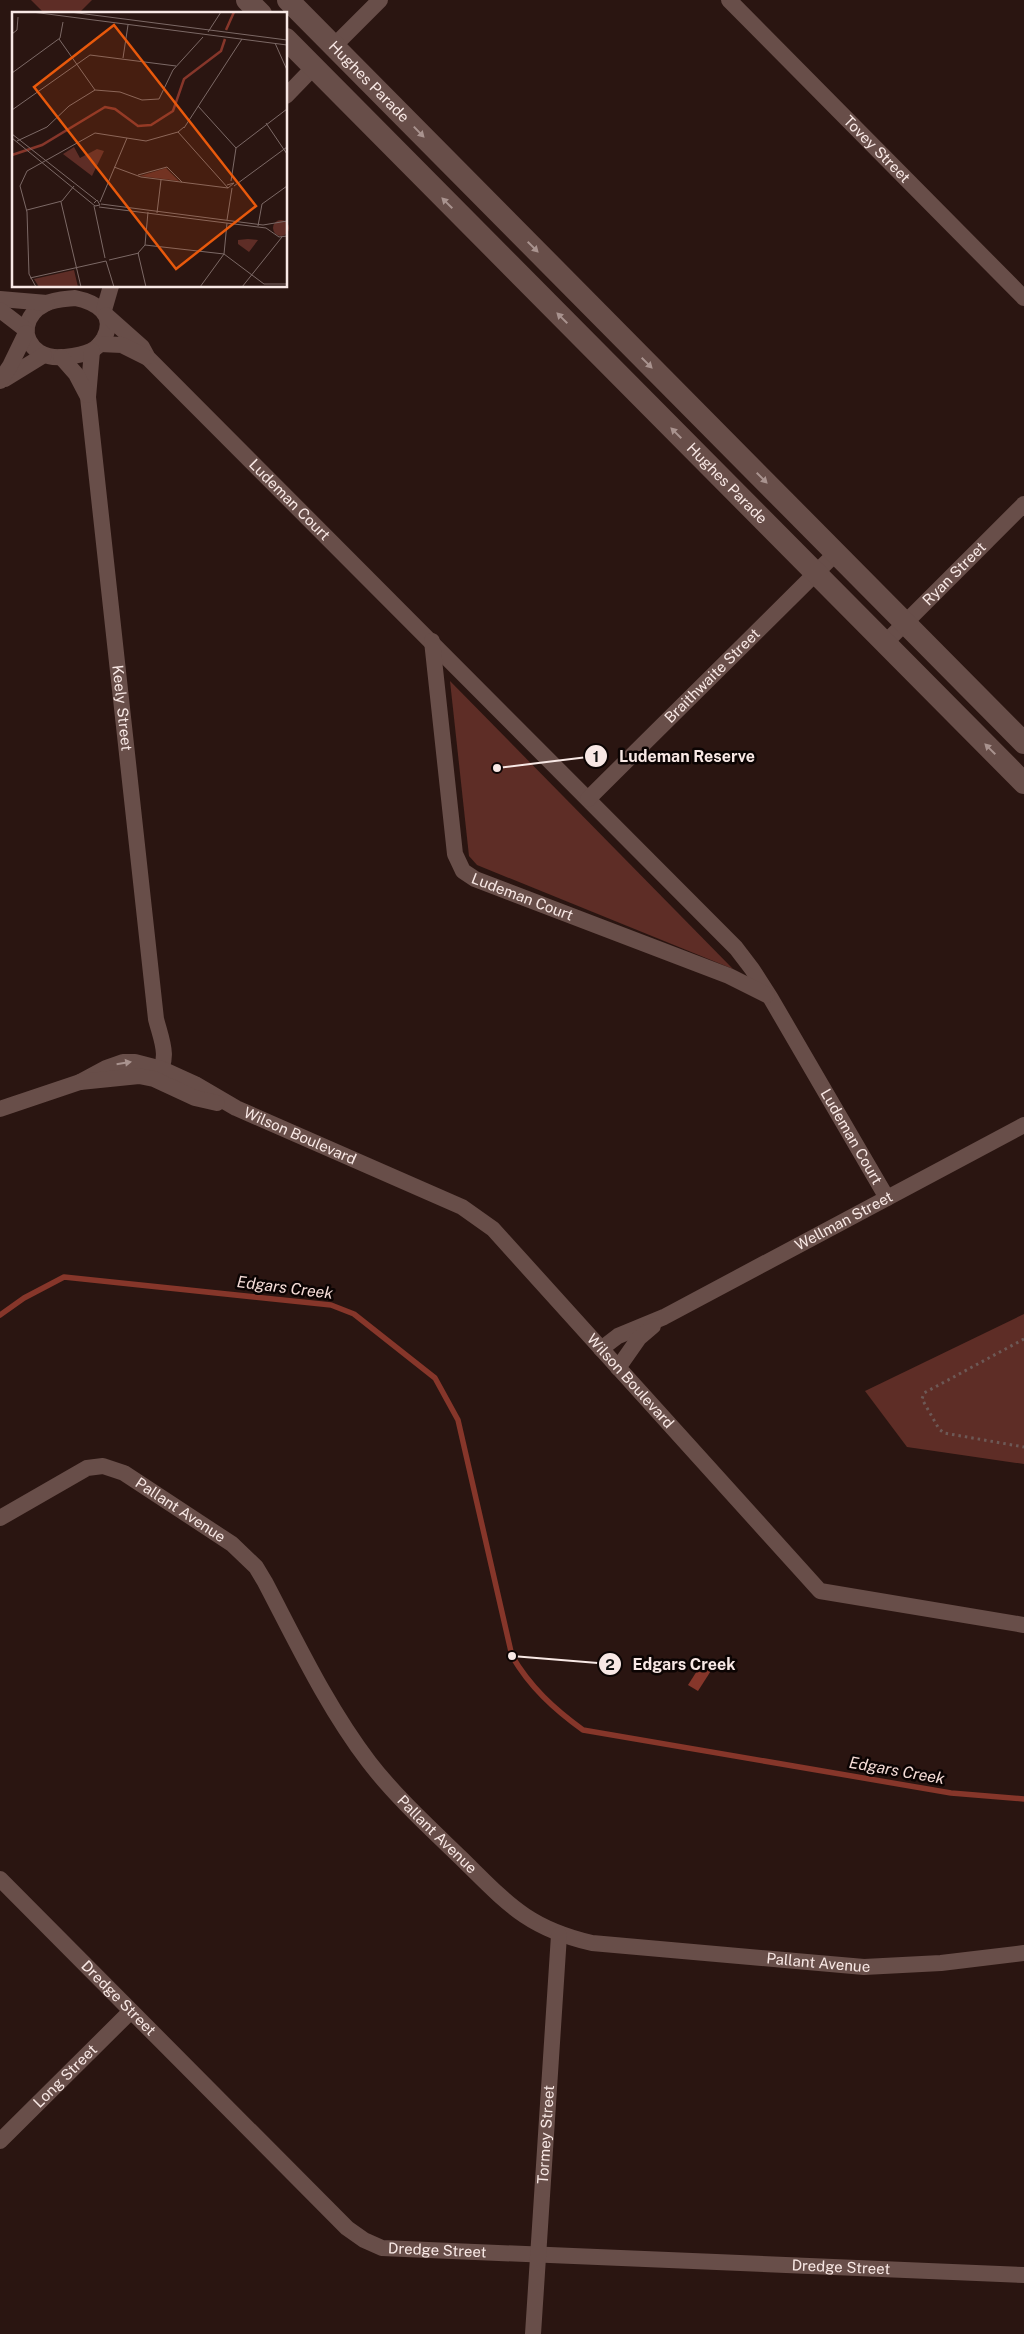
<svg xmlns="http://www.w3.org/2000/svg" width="1024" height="2334" font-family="'Public Sans',sans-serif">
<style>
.green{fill:#5e2d26}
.water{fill:#86362a}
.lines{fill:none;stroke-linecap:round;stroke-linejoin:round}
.stream{stroke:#86362a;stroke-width:5.5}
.path{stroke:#6d5956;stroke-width:3;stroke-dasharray:2.5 4;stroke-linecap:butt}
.street{stroke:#684e49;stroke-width:16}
.secondary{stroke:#684e49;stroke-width:22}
.oneway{fill:#a9938f}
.labels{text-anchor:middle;stroke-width:5;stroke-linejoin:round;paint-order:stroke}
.street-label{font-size:15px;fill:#f8e8e5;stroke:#0c0403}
.water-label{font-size:16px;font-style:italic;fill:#f5dcd7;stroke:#0c0403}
.inset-river{fill:none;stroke:#86362a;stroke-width:2.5}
.inset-road{fill:none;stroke:#7c6966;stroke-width:1}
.view{fill:#e8590c;fill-opacity:0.15;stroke:#e8590c;stroke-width:2.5}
.inset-edge{fill:none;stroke:#f8e8e5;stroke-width:2.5}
.leader{fill:none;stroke:#f8e8e5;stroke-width:2}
.callout-dot{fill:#f8e8e5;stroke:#0c0403;stroke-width:2}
.mark-label{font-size:15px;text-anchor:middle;font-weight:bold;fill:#111}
.callout-label{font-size:16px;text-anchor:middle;font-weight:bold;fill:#f8e8e5;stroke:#0c0403;stroke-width:5;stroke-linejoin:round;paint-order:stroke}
</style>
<rect width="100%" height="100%" fill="#2a1511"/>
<g class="green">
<polygon points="31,0 92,0 78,14 45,14"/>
<polygon points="450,681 733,969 477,865 469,856"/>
<polygon points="1024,1314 1024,1464 907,1447 865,1391"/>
</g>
<polygon class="water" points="704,1660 714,1666 698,1691 688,1685"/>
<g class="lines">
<path class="stream" d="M0,1315L24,1298L64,1277L331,1305L354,1314L435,1378L458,1420L512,1656C530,1687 554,1709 583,1730L951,1793L1024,1799"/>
<polyline class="path" points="1024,1339 924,1393 922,1399 939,1429 944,1433 1024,1447"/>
<g class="street">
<path id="s1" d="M729,0L1024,298"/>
<polyline points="334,46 380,0"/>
<polyline points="286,96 314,67"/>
<path d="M75,298C95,302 117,314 104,338C101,343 97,348 91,351C83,355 74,356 65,357C56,358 47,357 39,352C19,338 25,314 45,304C54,299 65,299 75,298Z"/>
<polyline points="0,299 47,303"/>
<polyline points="0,310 26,330"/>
<polyline points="104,310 111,286"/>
<path id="s2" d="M106,315L142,347L148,358L736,948L752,969L770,997L887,1198"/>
<polyline points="100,344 122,345 146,357"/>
<path id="s3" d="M92,351L88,397L156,1019C161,1039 171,1059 156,1076"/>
<polyline points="61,357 76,374 87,395"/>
<polyline points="5,379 44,355"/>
<polyline points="0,381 10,366 26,333"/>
<path id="s4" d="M432,641L455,854L463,871L475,879L729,976L767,995"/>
<path id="s5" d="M885,643L1024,504"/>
<path id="s6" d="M588,799L836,553"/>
<path id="s7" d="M80,1082L106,1068L123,1062H135L162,1069L195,1084L236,1108L462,1207L493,1229L820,1591L1024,1625"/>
<polyline points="0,1109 80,1082 139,1076 154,1079 195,1098 217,1103"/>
<path id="s8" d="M601,1349L618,1336L664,1317L1024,1125"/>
<polyline points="618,1368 639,1338 653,1326"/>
<path id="s9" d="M0,1518L87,1468L103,1466L124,1473L232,1544L256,1567L265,1582C297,1643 327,1707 369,1762C396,1797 429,1827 461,1858C507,1903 527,1928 592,1943L864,1967L941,1963L1024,1953"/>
<path id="s10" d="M0,1879L347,2228L364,2240L382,2248L1024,2275"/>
<path id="s11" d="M0,2141L131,2011"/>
<path id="s12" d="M533,2334L559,1935"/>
</g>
<g class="secondary">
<polyline points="247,0 261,14"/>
<path id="s13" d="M288,0L1024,743"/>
<path id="s14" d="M286,39L1024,783"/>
</g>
</g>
<defs><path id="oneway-solid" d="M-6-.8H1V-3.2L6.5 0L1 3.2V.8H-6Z" transform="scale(1.25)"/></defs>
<g class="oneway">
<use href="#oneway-solid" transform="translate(419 132) rotate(46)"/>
<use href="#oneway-solid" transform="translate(447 203) rotate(-135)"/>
<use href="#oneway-solid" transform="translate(533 247) rotate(45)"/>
<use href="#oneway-solid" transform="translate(562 318) rotate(-135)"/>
<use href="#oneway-solid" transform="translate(647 363) rotate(45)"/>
<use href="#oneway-solid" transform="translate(676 433) rotate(-135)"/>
<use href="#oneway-solid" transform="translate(762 478) rotate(45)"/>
<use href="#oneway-solid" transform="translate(990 749) rotate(-135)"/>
<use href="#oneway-solid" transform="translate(124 1063) rotate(-9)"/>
</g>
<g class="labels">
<g class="street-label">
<text dy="5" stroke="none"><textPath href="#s13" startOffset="115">Hughes Parade</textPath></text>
<text dy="5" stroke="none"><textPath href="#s1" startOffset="210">Tovey Street</textPath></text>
<text dy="5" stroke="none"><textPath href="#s14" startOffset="626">Hughes Parade</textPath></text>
<text dy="5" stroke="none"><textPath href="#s2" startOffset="261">Ludeman Court</textPath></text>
<text dy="5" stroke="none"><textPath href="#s5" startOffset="98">Ryan Street</textPath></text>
<text dy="5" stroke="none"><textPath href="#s6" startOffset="175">Braithwaite Street</textPath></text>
<text dy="5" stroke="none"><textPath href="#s3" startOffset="359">Keely Street</textPath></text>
<text dy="5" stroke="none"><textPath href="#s4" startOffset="298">Ludeman Court</textPath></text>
<text dy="5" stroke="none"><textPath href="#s7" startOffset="241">Wilson Boulevard</textPath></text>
<text dy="5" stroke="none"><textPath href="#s2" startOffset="1115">Ludeman Court</textPath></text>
<text dy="5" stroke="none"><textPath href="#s8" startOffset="275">Wellman Street</textPath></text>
<text dy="5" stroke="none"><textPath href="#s7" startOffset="661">Wilson Boulevard</textPath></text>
<text dy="5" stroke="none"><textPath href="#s9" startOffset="206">Pallant Avenue</textPath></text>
<text dy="5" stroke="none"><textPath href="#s9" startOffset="626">Pallant Avenue</textPath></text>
<text dy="5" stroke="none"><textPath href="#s9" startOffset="1046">Pallant Avenue</textPath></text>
<text dy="5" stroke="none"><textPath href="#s10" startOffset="168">Dredge Street</textPath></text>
<text dy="5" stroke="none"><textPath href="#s11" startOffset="92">Long Street</textPath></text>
<text dy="5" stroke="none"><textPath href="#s12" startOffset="200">Tormey Street</textPath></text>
<text dy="5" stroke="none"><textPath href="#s10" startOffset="588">Dredge Street</textPath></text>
<text dy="5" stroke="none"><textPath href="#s10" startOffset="992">Dredge Street</textPath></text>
</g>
<g class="water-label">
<text transform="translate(285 1287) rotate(7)" y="6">Edgars Creek</text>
<text transform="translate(897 1770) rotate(10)" y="6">Edgars Creek</text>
</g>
</g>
<g transform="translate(12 12)">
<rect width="275" height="275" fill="#2a1511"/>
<path d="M62,135L68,146L85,137L92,139L80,164L51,142ZM154,156L167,169L128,164ZM261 216a8 8 0 1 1 16 0a8 8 0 1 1-16 0ZM226,228L236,227L246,228L237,240L226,232ZM62,258L66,275H27L22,267Z" fill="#5e2d26"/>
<path class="inset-river" d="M214,18L222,0M0,143L30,133L93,95L103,97L126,114L139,113L161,99L172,67L209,39L213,27"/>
<path class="inset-road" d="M20,0L275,33M58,0L275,28M196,20L209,0M0,22L5,18L6,5M47,27L83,78M263,31L275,58M111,46L116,13M0,61L48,26L51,10M186,94L224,136L219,169M0,98L78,43L164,54M254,111L275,142M172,116L230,27M166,120L216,176L222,171L215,173M0,122L84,188M0,126L83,194L88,193L85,188L82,191M5,129L35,115L57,94L83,78L108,80L130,88L147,87L161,58L191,25M224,136L275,97M102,155L129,165L216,176M126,163L155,155L170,170M222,174L275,135M49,190L69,275M88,190L115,126M89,192L251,213L275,209M82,194L93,246M87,195L254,216L267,225L275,224M15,198L50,189L62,174M145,201L149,168M215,208L220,176M215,211L212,242L252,272H275M246,214L250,192L275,174M133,233L212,242L188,275M97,248L127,241M94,249L102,275M18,266L94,249M24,275L17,262L15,200L8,174L15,159L83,121L134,129L166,120L172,115M134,275L126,241L133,233L136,200M230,275L270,225"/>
<path class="view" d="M102,13L244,194L164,257L22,75Z"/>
<rect width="275" height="275" class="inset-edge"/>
</g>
<path class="leader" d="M497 768L596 756M512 1656L610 1664"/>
<g class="callout-dot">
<circle cx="497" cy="768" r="5"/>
<circle cx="512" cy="1656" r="5"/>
<circle cx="596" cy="756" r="12"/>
<circle cx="610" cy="1664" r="12"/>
</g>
<g class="mark-label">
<text x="596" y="762">1</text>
<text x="610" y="1670">2</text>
</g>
<g class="callout-label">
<text x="687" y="762">Ludeman Reserve</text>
<text x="684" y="1670">Edgars Creek</text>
</g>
</svg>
